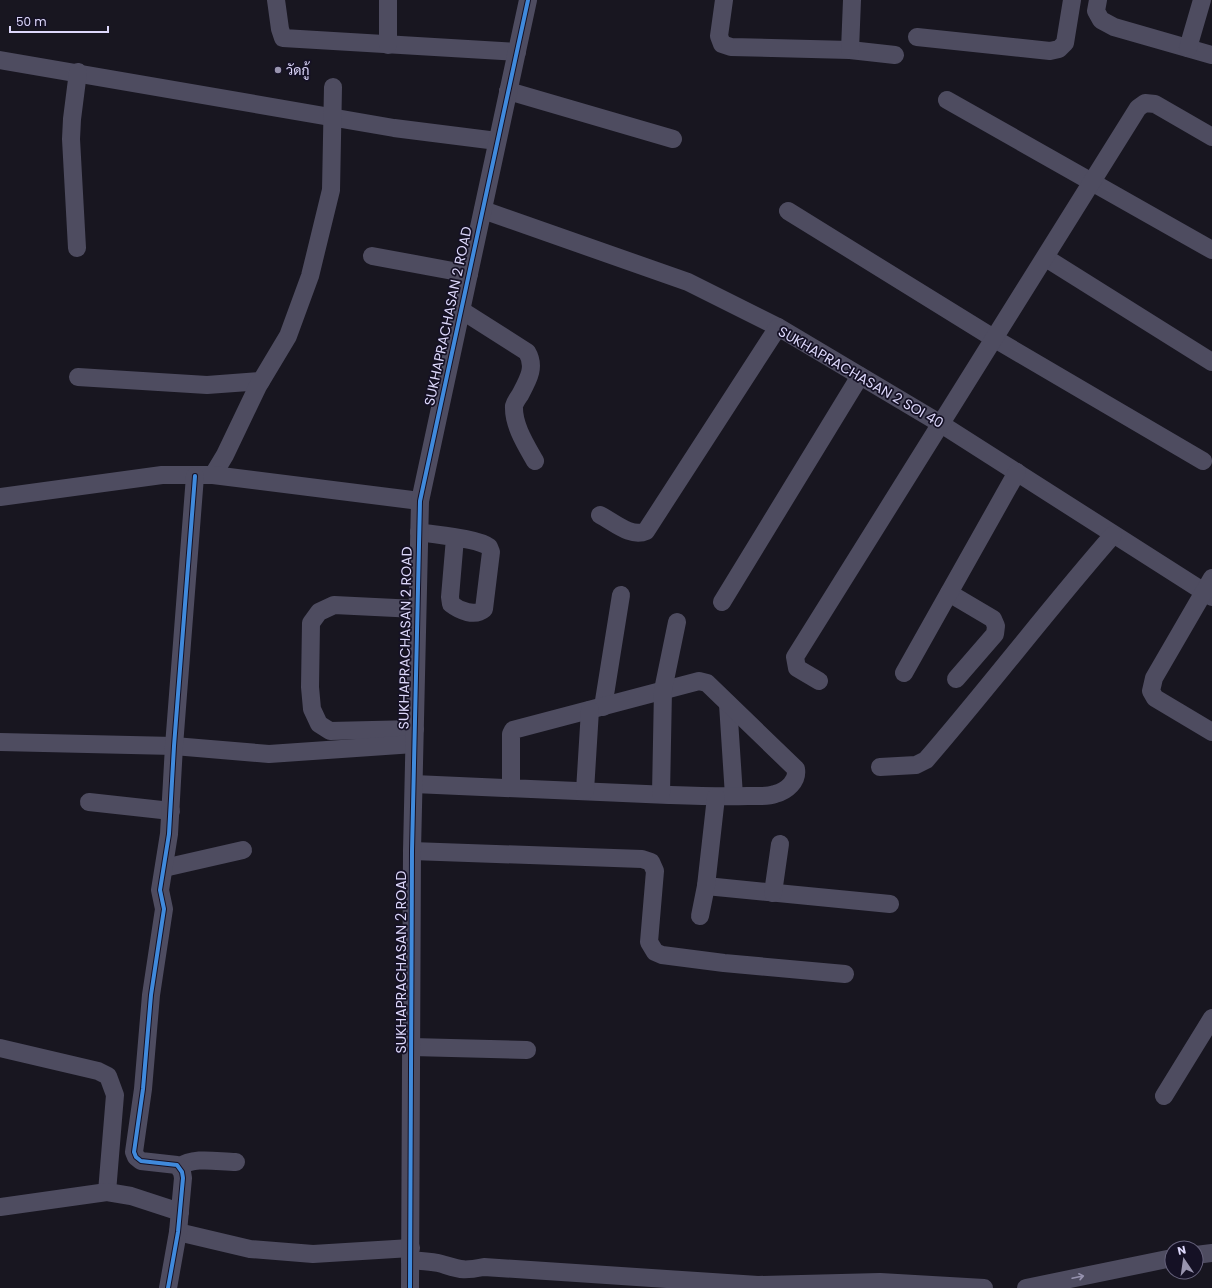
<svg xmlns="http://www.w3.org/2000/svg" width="1212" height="1288" font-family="Poppins,Sarabun,sans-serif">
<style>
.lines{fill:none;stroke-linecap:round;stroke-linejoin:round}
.minor{stroke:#4e4c60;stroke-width:18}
.cycleway-casing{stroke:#151125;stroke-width:6}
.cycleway{stroke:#408adc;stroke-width:4}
.oneway{stroke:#9692ae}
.poi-dot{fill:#9894ae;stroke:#151125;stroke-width:1.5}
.labels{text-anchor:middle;stroke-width:3.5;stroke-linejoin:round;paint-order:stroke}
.poi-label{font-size:14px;fill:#ddd8fb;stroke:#151125;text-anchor:start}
.street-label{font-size:14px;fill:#ddd8fb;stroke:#151125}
</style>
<rect width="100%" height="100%" fill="#181620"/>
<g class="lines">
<g class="minor">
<polyline points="276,0 280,29 283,38 517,52"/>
<polyline points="388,0 388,45"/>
<polyline points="724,0 719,36 722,44 731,47 850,50 895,55"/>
<polyline points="1098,0 1096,11 1101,20 1114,27 1212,55"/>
<polyline points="917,37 1050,51 1059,49 1065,43 1072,0"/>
<polyline points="1188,48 1202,0"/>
<polyline points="850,50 852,0"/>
<polyline points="0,60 394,128 497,141"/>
<polyline points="508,91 673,139"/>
<polyline points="947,100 1212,250"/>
<polyline points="483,210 688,282 778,327 941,424 1212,597"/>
<polyline points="788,211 995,339 1203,461"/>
<polyline points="77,248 71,139 72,119 78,72"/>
<polyline points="372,256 469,274"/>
<polyline points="1046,258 1212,362"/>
<path d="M461,310L527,352C536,367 528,380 520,395C518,398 515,402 514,406C513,425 526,445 535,461"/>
<polyline points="78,377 207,385 261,381"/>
<polyline points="213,475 225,455 258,386 288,336 310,276 331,190 333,87"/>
<polyline points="0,497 162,475 213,475 420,501"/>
<path d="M600,515C614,522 631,538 646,531L778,327"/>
<path d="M419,532C435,535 477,538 489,547L491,552L484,609C475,617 460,611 451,604L450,597L455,538"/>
<polyline points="1212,578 1154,678 1151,691 1155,698 1212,732"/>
<polyline points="949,593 993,619 996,626 995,634 956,679"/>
<polyline points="722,602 860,376"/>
<polyline points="904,673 1017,472"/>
<polyline points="819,681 797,668 795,657 1138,108 1145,103 1155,104 1212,137"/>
<polyline points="728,704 734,796"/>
<polyline points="603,707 621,595"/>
<polyline points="415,729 330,731 319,724 312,709 310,687 311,623 319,612 334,605 416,609"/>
<polyline points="0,742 174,746 269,754 414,744"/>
<path d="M880,767L916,765L926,760C990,686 1049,608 1113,535"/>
<path d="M414,784C499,787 584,791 669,795C696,796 722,797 748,796C757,796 767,797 775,794C787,791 798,781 796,769L707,683L699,681L513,730L511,734V788"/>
<polyline points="585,791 590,710"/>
<polyline points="661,794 663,690 677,622"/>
<polyline points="89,802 171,811"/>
<polyline points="412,851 642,859 651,862 655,871 649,942 655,952 662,955 724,963 845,974"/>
<polyline points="164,868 243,850"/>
<polyline points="706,886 890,904"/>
<polyline points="773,893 780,844"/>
<polyline points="700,916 706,886 716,797"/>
<polyline points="412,1047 527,1050"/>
<polyline points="0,1048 98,1071 108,1076 115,1095 107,1192"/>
<polyline points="1164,1096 1212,1018"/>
<path d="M179,1167C195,1156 218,1162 236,1162"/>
<polyline points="0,1207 107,1192 131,1196 180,1212"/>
<polyline points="178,1232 250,1249 313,1254 411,1248"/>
<polyline points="1196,1255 1212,1253"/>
<path d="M410,1260C420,1261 432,1261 442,1264C462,1270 463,1271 484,1267L758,1285L880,1282L984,1288"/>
<polyline points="168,1288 178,1232 183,1178 182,1172 177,1165 141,1161 136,1157 134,1152 143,1089 151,995 164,909 160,890 169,834 174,746 195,476"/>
<polyline points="410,1288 412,851 420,501 528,0"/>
<polyline points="1026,1288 1172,1258"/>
</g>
<defs>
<g id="cycleway">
<polyline points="168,1288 178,1232 183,1178 182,1172 177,1165 141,1161 136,1157 134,1152 143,1089 151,995 164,909 160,890 169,834 174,746 195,476"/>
<polyline points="410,1288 412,851 420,501 528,0"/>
</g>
</defs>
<use href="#cycleway" class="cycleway-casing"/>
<use href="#cycleway" class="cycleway"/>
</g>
<defs><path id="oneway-shaft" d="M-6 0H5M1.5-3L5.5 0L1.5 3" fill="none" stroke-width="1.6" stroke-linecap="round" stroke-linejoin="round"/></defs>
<use class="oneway" href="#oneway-shaft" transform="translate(1078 1277) rotate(-12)"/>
<circle class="poi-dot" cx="278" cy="70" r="4"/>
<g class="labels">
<g class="poi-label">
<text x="286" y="75">วัดกู้</text>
</g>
<g class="street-label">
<text transform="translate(448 316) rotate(-78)" y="5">SUKHAPRACHASAN 2 ROAD</text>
<text transform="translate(861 377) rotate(30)" y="5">SUKHAPRACHASAN 2 SOI 40</text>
<text transform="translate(405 638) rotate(-89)" y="5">SUKHAPRACHASAN 2 ROAD</text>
<text transform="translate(401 962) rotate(-90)" y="5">SUKHAPRACHASAN 2 ROAD</text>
</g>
</g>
<g transform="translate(1184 1260) rotate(347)"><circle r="19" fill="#151125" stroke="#65617b"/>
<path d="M0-3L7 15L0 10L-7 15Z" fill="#9894ae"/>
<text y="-6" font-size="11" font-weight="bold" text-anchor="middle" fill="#ddd8fb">N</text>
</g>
<path d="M10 26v6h98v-6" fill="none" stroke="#ddd8fb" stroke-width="2"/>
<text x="16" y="26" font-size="12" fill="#ddd8fb" stroke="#151125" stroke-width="3" paint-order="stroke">50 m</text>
</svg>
